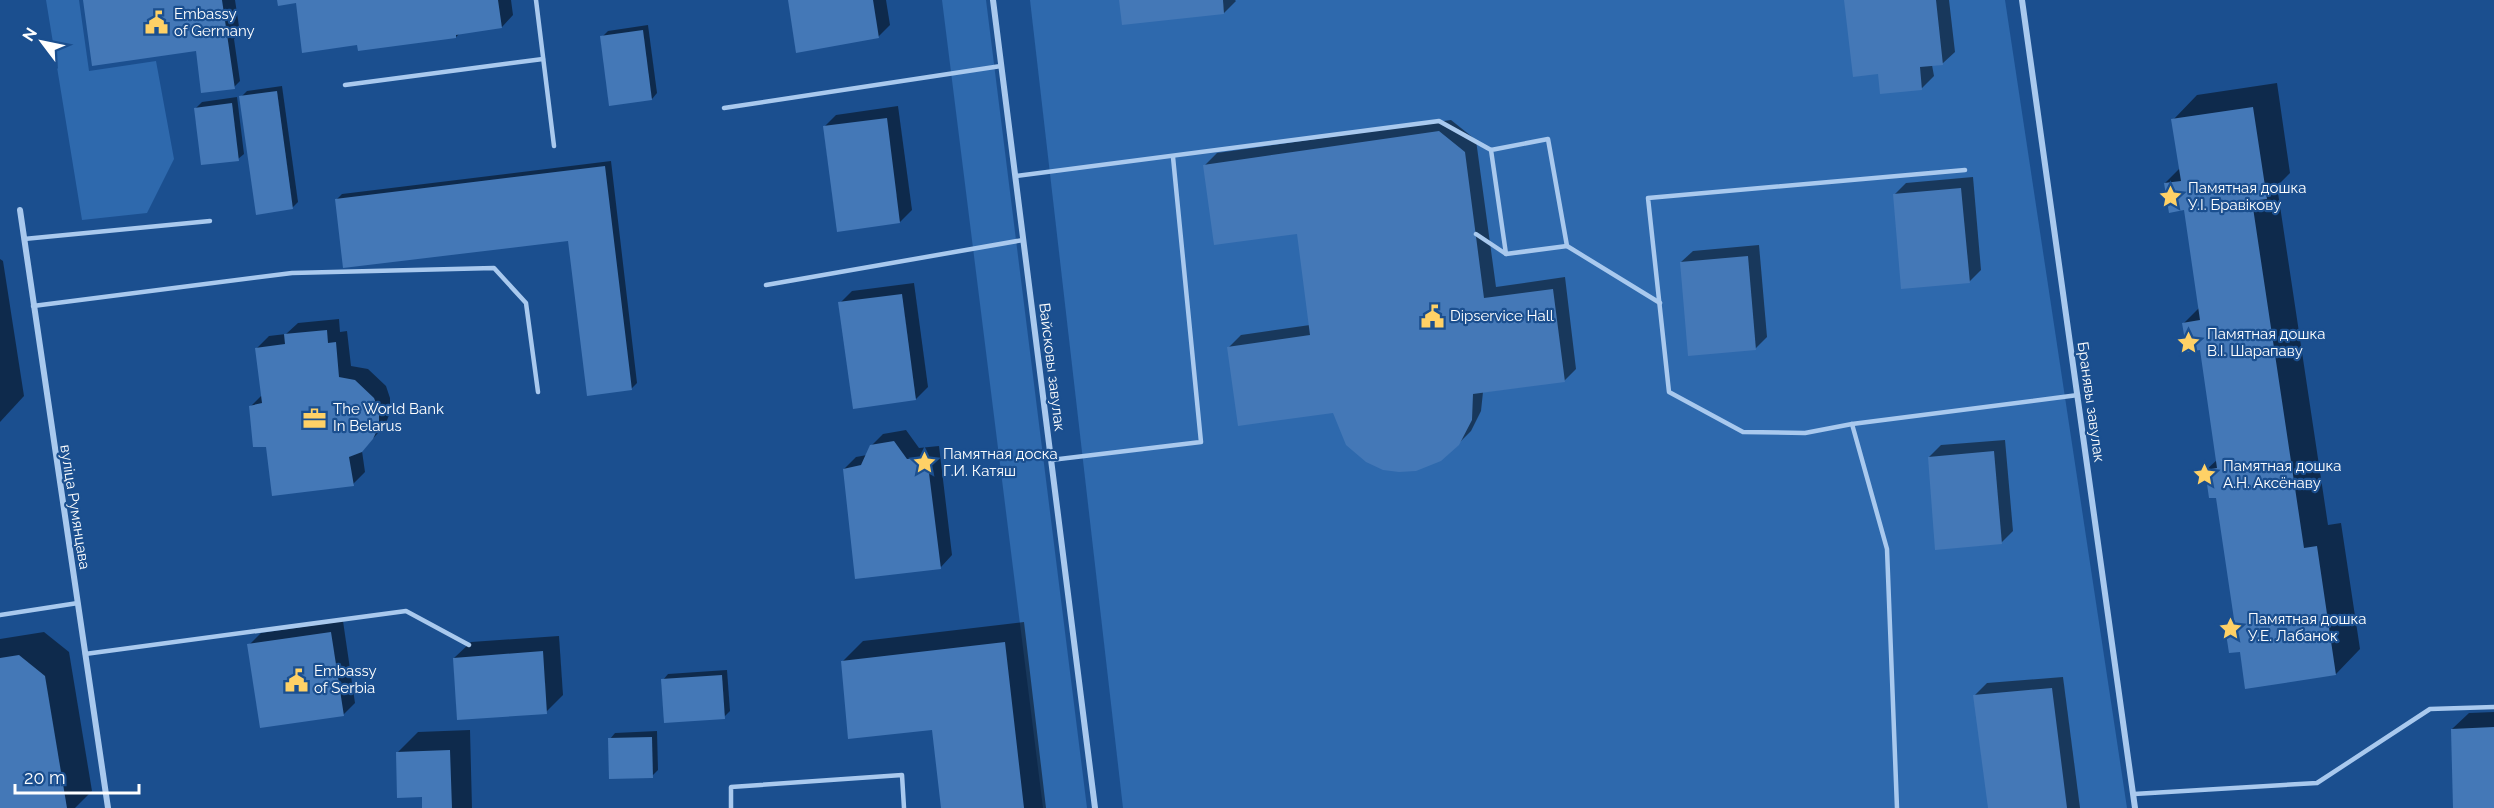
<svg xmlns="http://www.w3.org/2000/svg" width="2494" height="808" font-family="Raleway,sans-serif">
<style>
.green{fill:#2e69ad}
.shadow{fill:#0007}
.building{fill:#4478b7}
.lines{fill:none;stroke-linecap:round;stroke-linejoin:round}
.service{stroke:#a9c9ee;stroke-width:4.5}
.minor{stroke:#a9c9ee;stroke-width:6}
.labels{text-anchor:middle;stroke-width:4.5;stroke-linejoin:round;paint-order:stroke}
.poi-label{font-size:15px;fill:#fff;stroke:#1b4f8f;text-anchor:start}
.street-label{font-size:15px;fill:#fff;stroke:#1b4f8f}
</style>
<rect width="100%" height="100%" fill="#1b4f8f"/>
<g class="green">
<polygon points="46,0 79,0 89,71 156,61 174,159 147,213 82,220"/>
<polygon points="942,0 986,0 1087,808 1043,808"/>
<polygon points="1030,0 2005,0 2127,808 1123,808"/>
</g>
<g class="shadow">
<polygon points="84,0 235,0 240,33 234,39 240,81 234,87 197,50"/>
<polygon points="279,0 511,0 513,15 502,27 460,33 456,37 359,44 297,1"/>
<polygon points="789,0 886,0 890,25 878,37"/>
<polygon points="1120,0 1235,0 1236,1 1224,13"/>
<polygon points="1846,0 1949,0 1955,52 1943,63 1932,65 1934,76 1922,88 1879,72"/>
<polygon points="648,25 657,93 652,99 602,37 608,31"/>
<polygon points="2277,83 2290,173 2277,186 2328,525 2341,523 2360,649 2336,674 2241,650 2227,628 2235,619 2217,496 2206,470 2218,459 2201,349 2184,323 2200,307 2185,209 2165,183 2180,168 2173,120 2197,95"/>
<polygon points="282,86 298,202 292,208 241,97 247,91"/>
<polygon points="237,97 244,154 238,159 196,108 202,102"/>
<polygon points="898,106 912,210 900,222 824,127 836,115"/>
<polygon points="1451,120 1476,140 1496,287 1565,277 1576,369 1564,381 1483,392 1481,411 1471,431 1458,444 1334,412 1229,347 1241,335 1310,325 1298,232 1205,165 1217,153"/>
<polygon points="611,161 637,383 631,389 570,239 336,200 342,194"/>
<polygon points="1973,177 1981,270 1969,282 1894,195 1906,183"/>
<polygon points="1759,245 1767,337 1755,349 1681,262 1693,251"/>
<polygon points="0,259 3,261 24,396 0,422"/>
<polygon points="914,283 928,387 916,399 840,303 852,291"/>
<polygon points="339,319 340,332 347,331 351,366 368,369 386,386 390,398 390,413 385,425 362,451 365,472 353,484 267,446 251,406 263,394 257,348 269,336 286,334 298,323"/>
<polygon points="906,430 919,448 939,446 952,555 941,567 844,469 856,457 867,455 871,446 883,434"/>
<polygon points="2005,440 2013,531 2001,543 1929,457 1941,445"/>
<polygon points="343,621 355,703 343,715 249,645 261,633"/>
<polygon points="1024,622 1046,808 942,808 933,728 843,661 863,641"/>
<polygon points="44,632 69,652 92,791 75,808 0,808 0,639"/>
<polygon points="559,636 563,695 546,712 454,658 471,642"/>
<polygon points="727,670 730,711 724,717 663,680 668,674"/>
<polygon points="2063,677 2080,808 1989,808 1975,695 1987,683"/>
<polygon points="2494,712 2494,808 2454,808 2452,729 2469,713"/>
<polygon points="470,730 472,808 424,808 423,795 398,752 418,732"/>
<polygon points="657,731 658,770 652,776 610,739 615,733"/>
</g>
<g class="building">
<polygon points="83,0 222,0 235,89 201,93 196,51 92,66"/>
<polygon points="277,0 498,0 502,28 456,35 456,38 358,51 357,45 302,53 296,3 278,6"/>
<polygon points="788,0 873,0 879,38 796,53"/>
<polygon points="1119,0 1223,0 1224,14 1122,25"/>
<polygon points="1844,0 1936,0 1943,65 1920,67 1922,90 1880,94 1878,74 1853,77"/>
<polygon points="643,30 652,100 609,106 600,36"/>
<polygon points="277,91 293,209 256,215 239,96"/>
<polygon points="232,103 239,161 201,165 194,108"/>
<polygon points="2253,107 2267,199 2252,201 2304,548 2317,546 2336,675 2245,689 2240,652 2229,653 2225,627 2235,626 2216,498 2209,498 2205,470 2217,468 2200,350 2187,352 2182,323 2200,320 2184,210 2169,213 2164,183 2181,181 2171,119"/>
<polygon points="887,118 900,223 837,232 823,126"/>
<polygon points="1439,131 1465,152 1484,298 1553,289 1565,382 1473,394 1472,420 1459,445 1441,461 1416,471 1399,472 1383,470 1366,462 1346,445 1333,413 1238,426 1227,347 1310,335 1297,234 1214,245 1203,165"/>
<polygon points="605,166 632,390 587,396 568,241 343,268 335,199"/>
<polygon points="1961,188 1970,283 1901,289 1893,194"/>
<polygon points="1748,256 1756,350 1688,356 1680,262"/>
<polygon points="902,294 916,400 853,409 838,302"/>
<polygon points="327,330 328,343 336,342 339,377 355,380 374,398 379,411 379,426 373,439 362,452 349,457 354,486 272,496 266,447 253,447 249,406 262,403 255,348 285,344 284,334"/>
<polygon points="894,441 907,459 927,457 941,569 855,579 843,469 861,465 870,445"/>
<polygon points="1994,451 2002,544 1935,550 1928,457"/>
<polygon points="331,632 344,716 260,728 247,644"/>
<polygon points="1005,642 1024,808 941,808 932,730 848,739 841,661"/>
<polygon points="543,651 547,714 457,720 453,658"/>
<polygon points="19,655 45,676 67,808 0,808 0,658"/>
<polygon points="722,675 725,719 664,723 661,679"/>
<polygon points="2052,688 2067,808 1988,808 1973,695"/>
<polygon points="2494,727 2494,808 2453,808 2451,729"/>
<polygon points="652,737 653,778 609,779 608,738"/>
<polygon points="450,750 452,808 422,808 422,797 397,798 396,752"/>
</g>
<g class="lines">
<g class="service">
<polyline points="536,0 554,146"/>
<polyline points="345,85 543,59"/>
<polyline points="724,108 1001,66"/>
<polyline points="1965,170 1648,198 1669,392 1743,432 1805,433 1852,424 2078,395"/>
<polyline points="1016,176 1439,121 1491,150"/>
<polyline points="1476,234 1506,254 1567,246 1660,303"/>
<polyline points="24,239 210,221"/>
<polyline points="1506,254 1491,150 1548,139 1567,246"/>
<polyline points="766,285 1023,240"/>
<polyline points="33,306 292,273 494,268 526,303 538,392"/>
<polyline points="1852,424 1887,549 1897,808"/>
<polyline points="1051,460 1201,442 1173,157"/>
<polyline points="0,615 78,603"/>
<polyline points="85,654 406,611 469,645"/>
<polyline points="2134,794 2317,783 2430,709 2494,707"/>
<polyline points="731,808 731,787 902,775 904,808"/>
</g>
<g class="minor">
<polyline points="993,0 1095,808"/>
<polyline points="2022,0 2135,808"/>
<polyline points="20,210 108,808"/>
</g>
</g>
<defs>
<symbol id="civic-bare" viewBox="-9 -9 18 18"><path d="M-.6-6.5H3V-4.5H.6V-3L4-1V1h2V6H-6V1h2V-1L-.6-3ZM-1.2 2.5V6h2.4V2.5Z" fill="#ffd166" stroke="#1b4f8f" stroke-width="2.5" paint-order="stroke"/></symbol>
<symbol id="sight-bare" viewBox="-9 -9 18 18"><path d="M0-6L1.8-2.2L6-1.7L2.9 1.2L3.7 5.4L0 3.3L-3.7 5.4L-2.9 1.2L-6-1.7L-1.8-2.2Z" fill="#ffd166" stroke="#1b4f8f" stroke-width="2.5" paint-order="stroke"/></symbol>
<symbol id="office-bare" viewBox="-9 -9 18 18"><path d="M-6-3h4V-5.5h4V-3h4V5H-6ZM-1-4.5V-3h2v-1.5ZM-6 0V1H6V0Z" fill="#ffd166" stroke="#1b4f8f" stroke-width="2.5" paint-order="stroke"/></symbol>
</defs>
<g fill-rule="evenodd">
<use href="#civic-bare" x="140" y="6" width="33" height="33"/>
<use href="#sight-bare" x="2154" y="180" width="33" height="33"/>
<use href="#civic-bare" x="1416" y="300" width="33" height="33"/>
<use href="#sight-bare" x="2172" y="326" width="33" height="33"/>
<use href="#office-bare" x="298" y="402" width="33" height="33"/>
<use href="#sight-bare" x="908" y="446" width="33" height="33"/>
<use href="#sight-bare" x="2188" y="458" width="33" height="33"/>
<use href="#sight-bare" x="2214" y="612" width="33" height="33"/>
<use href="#civic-bare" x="280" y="664" width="33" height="33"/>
</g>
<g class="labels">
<g class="poi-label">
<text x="174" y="19">Embassy<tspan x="174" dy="17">of Germany</tspan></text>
<text x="2188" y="193">Памятная дошка<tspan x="2188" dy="17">У.І. Бравікову</tspan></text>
<text x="1450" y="321">Dipservice Hall</text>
<text x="2207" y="339">Памятная дошка<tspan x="2207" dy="17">В.І. Шарапаву</tspan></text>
<text x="333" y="414">The World Bank<tspan x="333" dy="17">In Belarus</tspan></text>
<text x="943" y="459">Памятная доска<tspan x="943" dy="17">Г.И. Катяш</tspan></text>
<text x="2223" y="471">Памятная дошка<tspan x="2223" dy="17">А.Н. Аксёнаву</tspan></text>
<text x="2248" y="624">Памятная дошка<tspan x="2248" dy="17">У.Е. Лабанок</tspan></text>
<text x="314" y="676">Embassy<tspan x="314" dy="17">of Serbia</tspan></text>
</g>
<g class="street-label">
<text transform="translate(1052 367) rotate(83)" y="5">Вайсковы завулак</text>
<text transform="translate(2091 402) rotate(82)" y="5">Бранявы завулак</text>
<text transform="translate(75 507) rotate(81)" y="5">вуліца Румянцава</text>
</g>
</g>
<g transform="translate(42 42) rotate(302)" stroke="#1b4f8f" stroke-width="4.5" paint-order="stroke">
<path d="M0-4.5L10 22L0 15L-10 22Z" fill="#ffffff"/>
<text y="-9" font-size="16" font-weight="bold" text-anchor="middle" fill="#ffffff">N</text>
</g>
<path d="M15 784v9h124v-9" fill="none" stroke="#ffffff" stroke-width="3"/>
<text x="24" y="784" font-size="18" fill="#ffffff" stroke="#1b4f8f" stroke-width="4.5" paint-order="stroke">20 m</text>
</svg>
